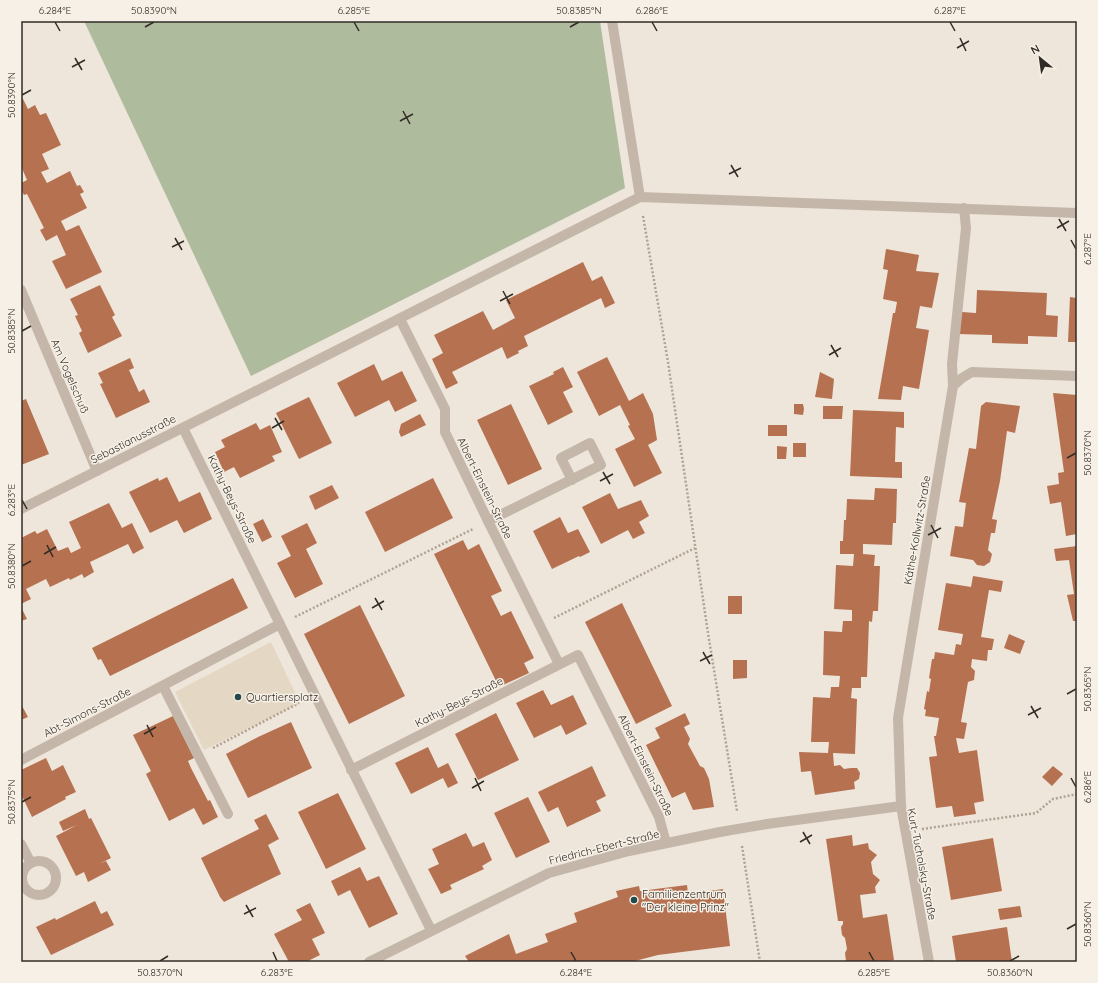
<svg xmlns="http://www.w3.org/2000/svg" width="1098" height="983" font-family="Quicksand,sans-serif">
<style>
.green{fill:#afbb9d}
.plaza{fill:#e4d8c4}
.building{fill:#b67151}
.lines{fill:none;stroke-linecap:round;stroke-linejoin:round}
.path{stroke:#b0a293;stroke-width:2.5;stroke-dasharray:2 2;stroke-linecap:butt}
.service{stroke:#c4b7a9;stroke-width:10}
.minor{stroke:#c4b7a9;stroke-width:10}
.ticks{fill:none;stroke:#322c27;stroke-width:1.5}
.poi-dot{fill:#23484e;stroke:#f6f0e6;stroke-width:1.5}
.labels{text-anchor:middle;stroke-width:3;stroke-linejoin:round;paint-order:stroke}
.street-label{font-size:11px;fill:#322c27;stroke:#f6f0e6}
.poi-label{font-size:11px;fill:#322c27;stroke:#f6f0e6;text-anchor:start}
.neatline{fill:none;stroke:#322c27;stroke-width:1.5}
.ticks-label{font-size:10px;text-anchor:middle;fill:#322c27}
</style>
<rect width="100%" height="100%" fill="#eee6db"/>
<polygon class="green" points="84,21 600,21 625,188 251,376"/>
<polygon class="plaza" points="271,642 300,703 204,750 175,692"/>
<g class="building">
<polygon points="21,95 28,109 35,105 40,115 46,113 61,145 42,154 49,169 41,172 47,183 70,171 77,186 80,185 84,192 80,194 87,208 61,221 66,231 79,225 102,272 66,289 52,261 66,255 57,235 46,241 40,230 44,228 27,194 24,195 21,190 21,183 27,180 21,166"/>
<polygon points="886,249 919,255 916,271 939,273 932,308 920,306 916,328 929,330 919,389 903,386 901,400 878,399 893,313 895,313 897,302 883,299 888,270 883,269"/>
<polygon points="583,262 592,281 602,276 615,303 605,308 601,298 524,336 528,346 518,351 519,353 507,359 502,347 452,372 458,383 446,389 432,359 443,353 434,335 483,311 493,330 515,318 506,300"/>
<polygon points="100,285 115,315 112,317 122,336 88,353 79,333 82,331 75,316 78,315 70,299"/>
<polygon points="977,290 1047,293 1046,315 1058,316 1057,337 1028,336 1028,344 992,343 992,335 958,334 962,312 976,313"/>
<polygon points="1070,297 1077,298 1077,342 1068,342"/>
<polygon points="607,357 629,401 643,393 653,414 657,440 648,445 662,473 634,487 615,449 635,439 628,426 630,425 620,405 599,416 577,372"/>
<polygon points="130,358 134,368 129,370 139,392 144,389 150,402 116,418 100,384 103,383 98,373"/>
<polygon points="374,364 382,381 402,371 417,401 395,412 389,400 355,417 337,383"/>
<polygon points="563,367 573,387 563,392 573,412 548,425 529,386 554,374 553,372"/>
<polygon points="820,372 834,379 832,399 815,397"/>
<polygon points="1053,393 1077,395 1077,534 1066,536 1061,502 1050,504 1047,486 1059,484 1058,473 1064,472"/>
<polygon points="309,397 332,443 299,459 276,413"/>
<polygon points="26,399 49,454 21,465 21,401"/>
<polygon points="986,402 1020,406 1015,433 1007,431 1000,481 992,519 997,520 995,533 991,533 988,550 992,554 990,562 984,566 977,565 973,560 950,556 955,526 963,527 966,503 959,502 969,448 976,449 981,406"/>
<polygon points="511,404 542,469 508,485 477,420"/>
<polygon points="794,404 803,404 804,409 803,415 794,414"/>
<polygon points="823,406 843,406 842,419 823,419"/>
<polygon points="853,410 904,412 904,428 896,427 895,462 902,462 902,478 850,476"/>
<polygon points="420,414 426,425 401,437 399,432 401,424"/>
<polygon points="256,423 260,430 270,425 282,452 272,456 275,461 240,478 234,467 224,472 215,452 225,447 221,440"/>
<rect x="768" y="425" width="19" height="11"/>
<rect x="793" y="443" width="13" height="14"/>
<polygon points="777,446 787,447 786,459 777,459"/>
<polygon points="167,477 179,502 200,492 212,519 184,533 177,520 150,533 129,492 158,478 159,481"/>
<polygon points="433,478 453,518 385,552 365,512"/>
<polygon points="332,485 339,498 315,510 309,496"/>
<polygon points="875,488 897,489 896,523 893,523 892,545 863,544 863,554 875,555 874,566 880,566 878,611 873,611 872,622 869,621 867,677 861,677 861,688 852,688 851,698 857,699 855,754 833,753 834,766 840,765 844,769 851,768 857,768 860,773 859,779 854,782 855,789 815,795 811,771 801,772 799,752 828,753 829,742 811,742 813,697 830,698 831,687 839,687 840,676 823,675 824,631 842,632 843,621 852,621 852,610 834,609 836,565 853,566 854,554 840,554 840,541 843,541 844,520 846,520 847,499 874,500"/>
<polygon points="610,493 618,509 641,500 649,516 639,522 645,533 633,539 628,530 601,544 582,507"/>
<polygon points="109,503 122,528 132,523 144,548 133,554 128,544 90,562 94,572 84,578 82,574 70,580 69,578 50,587 46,579 26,589 31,599 21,604 21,538 35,531 37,534 47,529 58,551 68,547 71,553 81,548 69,522"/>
<polygon points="560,517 568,533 578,529 590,552 580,557 579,556 552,569 533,531"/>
<polygon points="263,519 272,537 262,542 253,524"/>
<polygon points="307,523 317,543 306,549 323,584 295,598 277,563 291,556 281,536"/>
<polygon points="463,540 468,550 479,544 502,591 491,596 501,616 511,611 534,658 524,663 529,673 499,687 434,554"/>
<polygon points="1077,546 1077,621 1073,621 1067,595 1074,594 1069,560 1056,561 1054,549"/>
<polygon points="973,576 1003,581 1001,592 989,590 981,637 994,639 992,650 988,650 987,661 972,659 971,667 975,671 974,680 968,682 961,722 967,723 964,739 956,738 959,753 977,750 984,801 974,803 976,814 954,817 952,806 936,808 929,757 937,756 934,736 936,736 939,718 925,716 926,710 924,709 927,691 929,692 931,679 929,678 932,659 934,659 935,652 954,655 956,644 961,645 963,634 938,630 946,583 971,587"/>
<polygon points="233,578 248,608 110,676 101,659 98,660 92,648"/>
<rect x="728" y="596" width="14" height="18"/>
<polygon points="622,603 672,706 636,724 585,622"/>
<polygon points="360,605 405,696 349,724 304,634"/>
<polygon points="21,607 27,619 21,621"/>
<polygon points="1009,634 1025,641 1020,654 1004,648"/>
<polygon points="733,660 747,660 747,678 733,679"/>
<polygon points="543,690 551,705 573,695 587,724 566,735 561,725 534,738 516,703"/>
<polygon points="21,704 28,717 21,720"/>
<polygon points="496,713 519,760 478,780 455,734"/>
<polygon points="685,713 690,724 684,727 690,739 688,744 700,766 704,768 709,779 714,807 693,810 685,792 672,798 646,745 660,738 655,728"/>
<polygon points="173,716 194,758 188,761 191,768 208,801 210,800 218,817 203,825 194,808 169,821 146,774 151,771 133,735"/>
<polygon points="291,722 312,768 248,798 226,754 258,737"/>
<polygon points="428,747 438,768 448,763 458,783 448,788 443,778 411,794 395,763"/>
<polygon points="46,758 52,771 63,765 76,792 65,797 66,799 32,817 21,794 21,770"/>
<polygon points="592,766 606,796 596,801 601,811 567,827 558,807 548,812 538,792"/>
<polygon points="1053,766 1063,774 1052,786 1042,777"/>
<polygon points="338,793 366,849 326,869 298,812"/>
<polygon points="528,797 550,842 516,858 494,813"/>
<polygon points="85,809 89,819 91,818 111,858 99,864 106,861 111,870 88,882 84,872 76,876 56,836 77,825 63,831 59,822"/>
<polygon points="266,814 279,839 268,845 281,874 224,902 220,897 201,858 259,829 254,820"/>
<polygon points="466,833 473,847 484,842 492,860 482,866 484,869 450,885 452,889 441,894 428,869 439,864 432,849"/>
<polygon points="852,835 853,846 868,843 869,849 877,855 871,862 873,874 880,880 875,887 876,893 860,895 863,918 887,914 894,960 881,962 846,961 845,953 847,949 845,938 842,935 841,927 843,924 843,921 838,921 826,839"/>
<polygon points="993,838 1002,891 951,900 942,847"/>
<polygon points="360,867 367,881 379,876 398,914 369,928 350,890 338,896 331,881"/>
<polygon points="687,885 688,894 723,889 730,946 658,955 631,962 469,962 465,956 509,934 516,954 548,942 545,934 577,922 574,913 618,897 616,891 639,886 640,891"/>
<polygon points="95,901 101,914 107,911 114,925 51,955 36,927 55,918 56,920"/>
<polygon points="310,903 325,933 312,939 320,955 306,962 289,962 274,934 302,920 296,910"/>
<polygon points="1020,906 1022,917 1000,920 998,909"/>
<polygon points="1007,927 1012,962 956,962 952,936"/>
</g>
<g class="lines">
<g class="path">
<polyline points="643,216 668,362 708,633 737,811"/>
<polyline points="295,617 473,529"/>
<polyline points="554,618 695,548"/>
<polyline points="213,748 299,703"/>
<polyline points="922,829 1036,813 1053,799 1077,794"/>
<polyline points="742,846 760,962"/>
</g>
<g class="service">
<polyline points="612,21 640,197"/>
<polyline points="953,386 952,364 966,228 964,208"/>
<polyline points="256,391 640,197 1077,213"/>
<polyline points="488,521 601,465 590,443 561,458 572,480"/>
<polyline points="163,686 228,814"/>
</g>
<g class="minor">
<polyline points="21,290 97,471"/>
<polyline points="400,319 445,409 445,432 488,521 559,664"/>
<polyline points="183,428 431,930"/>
<polyline points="21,509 256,391"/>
<polyline points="21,760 280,624"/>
<polyline points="351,770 578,655 659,817 666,843"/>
<polyline points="901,806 898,718 953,386 962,378 972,372 1077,376"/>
<polyline points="21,844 31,863"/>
<circle cx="39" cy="878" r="17"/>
<polyline points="369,962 549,873 629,851 720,832 767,824 901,806 929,962"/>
</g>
</g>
<path class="ticks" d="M55,22L60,31M354,22L359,31M652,22L657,31M950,22L955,31M145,27L154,22M570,27L579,22M960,38L966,51M957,48L969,41M75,58L82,70M72,67L85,60M22,95L31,90M403,111L410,124M400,121L413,114M731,165L738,177M729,174L741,168M1059,219L1066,231M1057,228L1069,221M175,238L182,250M1071,240L1076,249M172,247L184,241M503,291L510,304M500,301L513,294M22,331L31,326M831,345L838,357M829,355L841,348M275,418L282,430M272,428L284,421M1067,458L1076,453M603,472L610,484M600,481L613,474M22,500L27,509M931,525L938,538M928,535L941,528M47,545L53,557M44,554L56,547M22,566L31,561M375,598L382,610M372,608L384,601M703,652L710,664M700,661L712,655M1067,694L1076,689M1031,706L1038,718M1028,715L1041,708M147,725L153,737M144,734L156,727M475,778L481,791M1071,778L1076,787M472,788L484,781M22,802L31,797M803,832L810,844M800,842L812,835M246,905L253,917M244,914L256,908M1067,929L1076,924M273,952L277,961M571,952L576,961M869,952L874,961M160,961L168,956M1010,961L1019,956"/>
<g class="poi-dot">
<circle cx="238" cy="697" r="4"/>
<circle cx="634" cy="900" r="4"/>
</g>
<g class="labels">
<g class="street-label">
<text transform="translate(70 376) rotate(67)" y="4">Am Vogelschuß</text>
<text transform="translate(133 439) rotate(-27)" y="4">Sebastianusstraße</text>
<text transform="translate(485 488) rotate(64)" y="4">Albert-Einstein-Straße</text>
<text transform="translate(232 499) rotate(64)" y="4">Kathy-Beys-Straße</text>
<text transform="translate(917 530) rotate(-80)" y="4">Käthe-Kollwitz-Straße</text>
<text transform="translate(459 702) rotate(-27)" y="4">Kathy-Beys-Straße</text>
<text transform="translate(87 712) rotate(-27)" y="4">Abt-Simons-Straße</text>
<text transform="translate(646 765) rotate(64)" y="4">Albert-Einstein-Straße</text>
<text transform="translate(604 847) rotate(-14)" y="4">Friedrich-Ebert-Straße</text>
<text transform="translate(922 864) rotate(79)" y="4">Kurt-Tucholsky-Straße</text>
</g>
<g class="poi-label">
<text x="246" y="701">Quartiersplatz</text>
<text x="642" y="898">Familienzentrum<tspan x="642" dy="13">"Der kleine Prinz"</tspan></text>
</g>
</g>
<rect width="1098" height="983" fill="none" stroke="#f6f0e6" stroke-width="44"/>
<g transform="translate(1040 58) rotate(331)" stroke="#f6f0e6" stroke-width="3" paint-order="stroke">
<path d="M0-3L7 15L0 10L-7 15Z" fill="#322c27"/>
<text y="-6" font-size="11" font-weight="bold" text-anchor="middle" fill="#322c27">N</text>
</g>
<rect x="22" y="22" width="1054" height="939" class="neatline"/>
<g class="ticks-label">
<text x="55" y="14">6.284°E</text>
<text x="154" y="14">50.8390°N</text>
<text x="354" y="14">6.285°E</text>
<text x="579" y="14">50.8385°N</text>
<text x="652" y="14">6.286°E</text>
<text x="950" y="14">6.287°E</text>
<text transform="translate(11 95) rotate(-90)" y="4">50.8390°N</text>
<text transform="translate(1087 249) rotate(-90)" y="4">6.287°E</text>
<text transform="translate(11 331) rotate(-90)" y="4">50.8385°N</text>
<text transform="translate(1087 453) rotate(-90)" y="4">50.8370°N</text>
<text transform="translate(11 500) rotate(-90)" y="4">6.283°E</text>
<text transform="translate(11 566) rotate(-90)" y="4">50.8380°N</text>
<text transform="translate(1087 689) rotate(-90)" y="4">50.8365°N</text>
<text transform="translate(1087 787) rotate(-90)" y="4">6.286°E</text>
<text transform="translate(11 802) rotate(-90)" y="4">50.8375°N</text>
<text transform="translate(1087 924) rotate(-90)" y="4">50.8360°N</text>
<text x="160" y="976">50.8370°N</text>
<text x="277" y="976">6.283°E</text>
<text x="576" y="976">6.284°E</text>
<text x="874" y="976">6.285°E</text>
<text x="1010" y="976">50.8360°N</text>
</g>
</svg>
